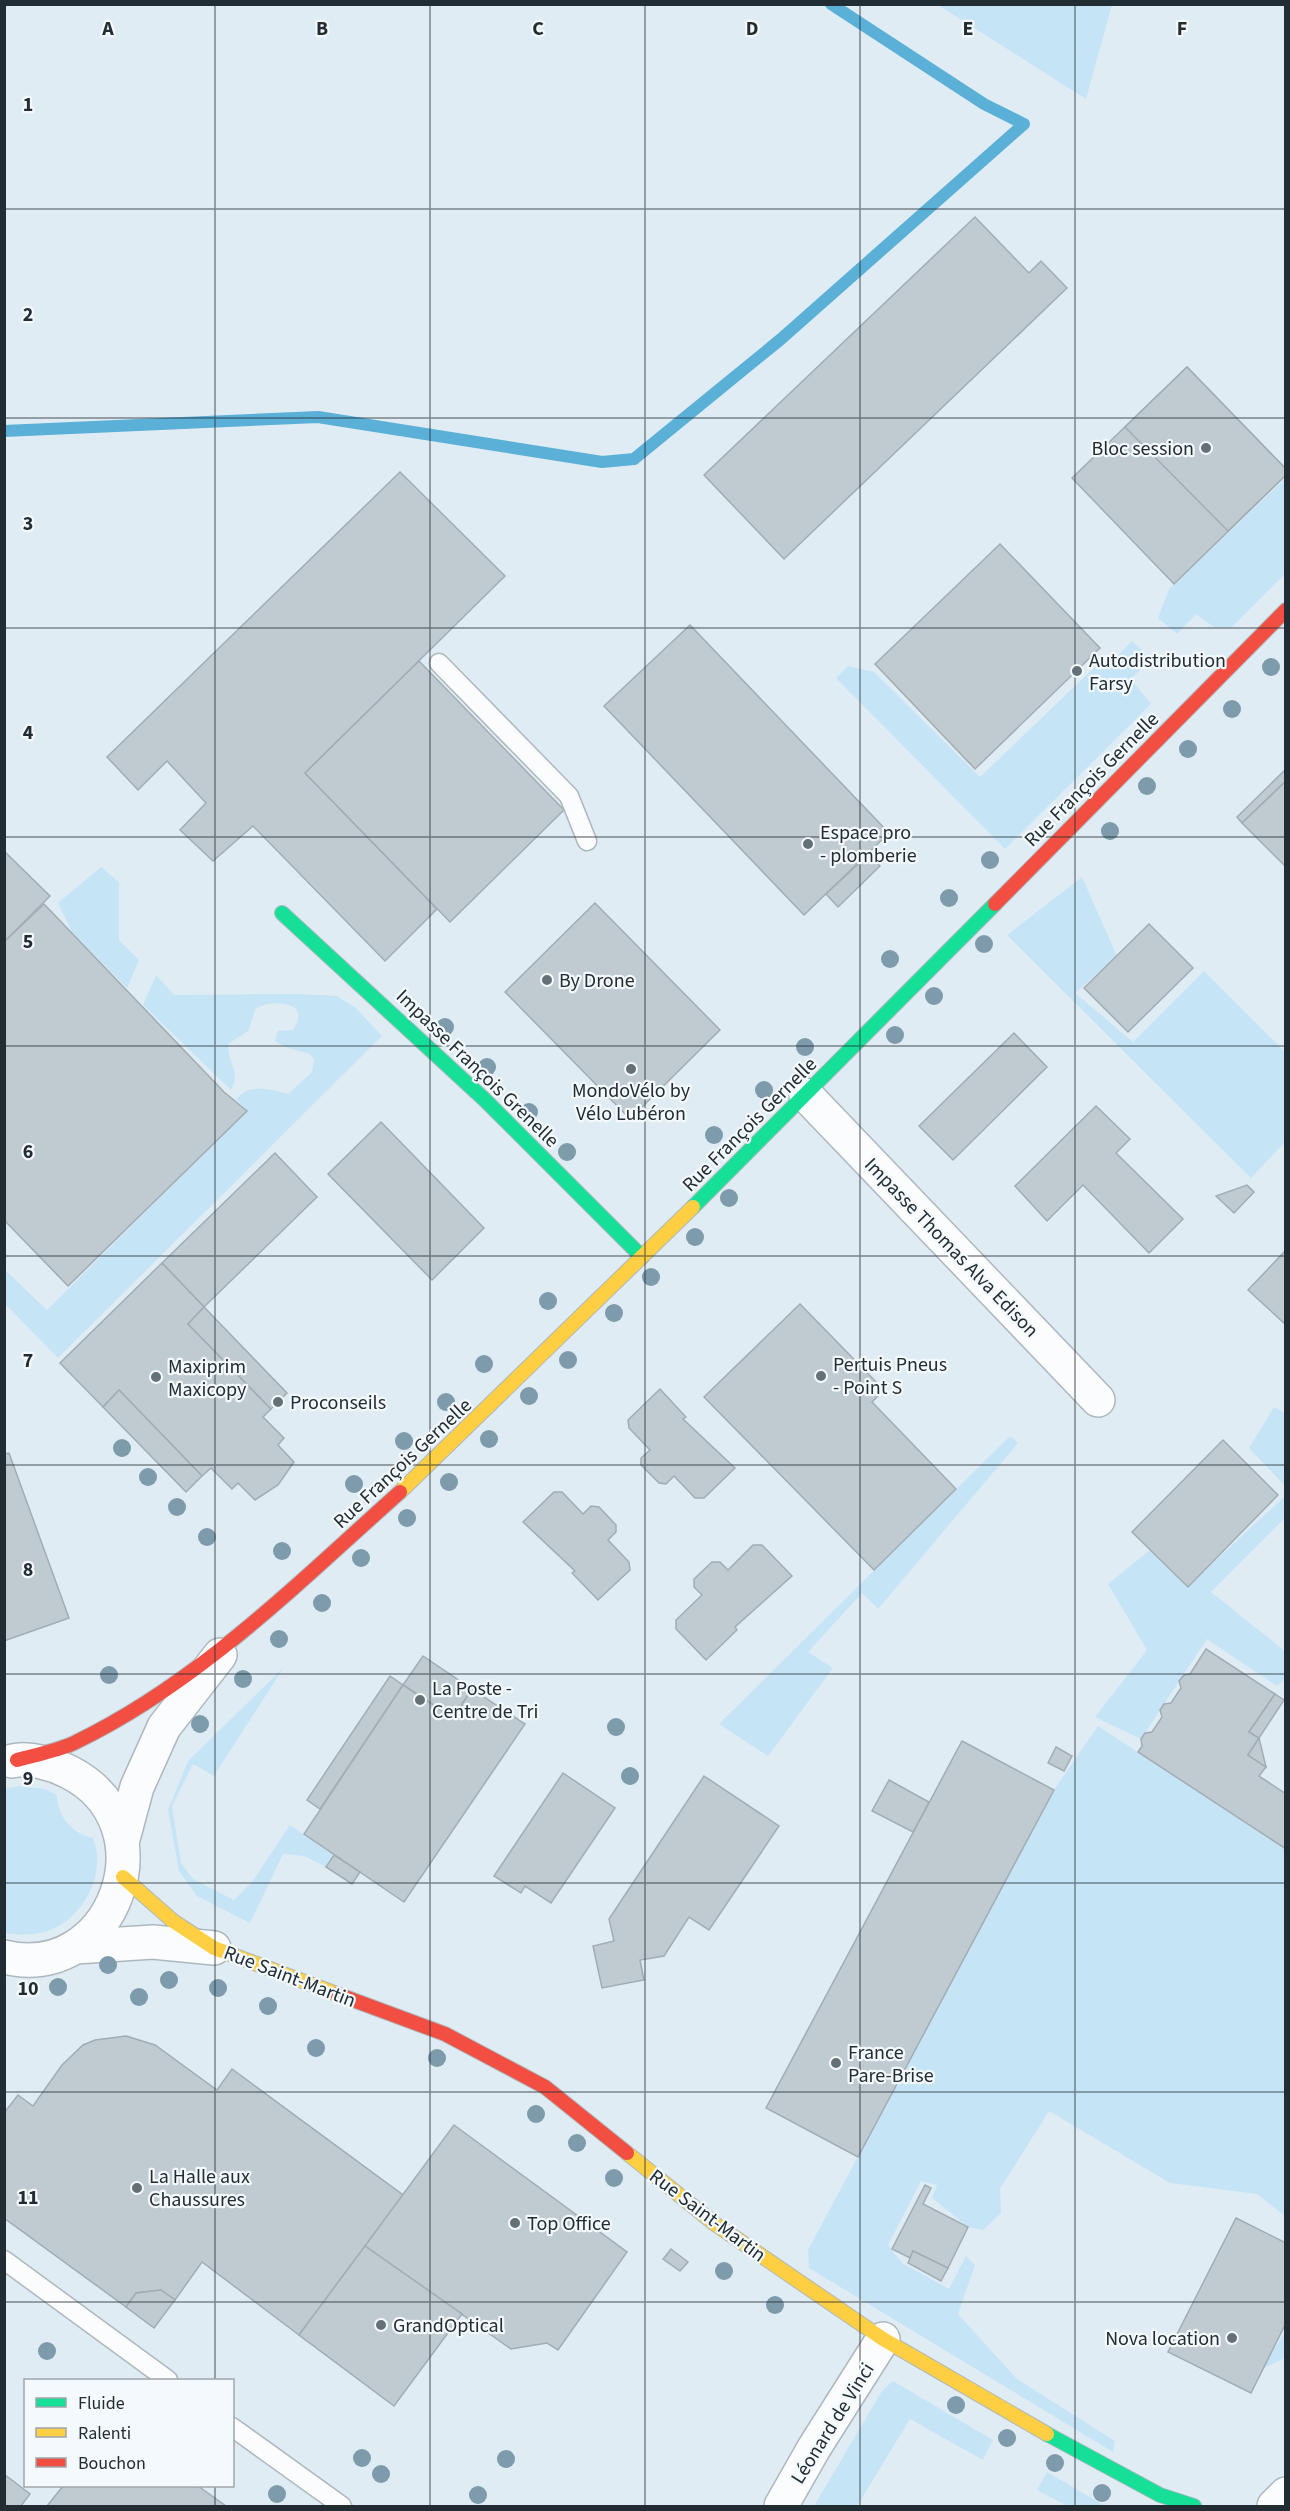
<svg xmlns="http://www.w3.org/2000/svg" width="1290" height="2511" font-family="'Source Sans 3',sans-serif">
<style>
.green{fill:#c5e5f7}
.lines{fill:none;stroke-linecap:round;stroke-linejoin:round}
.stream{stroke:#5ab0d6;stroke-width:12}
.building{fill:#c0cad1;stroke:#a2adb3;stroke-width:1.5}
.lane-casing{stroke:#adb8be;stroke-width:21}
.street-casing{stroke:#adb8be;stroke-width:36}
.fast-casing{stroke:#adb8be;stroke-width:16}
.slow-casing{stroke:#adb8be;stroke-width:16}
.jam-casing{stroke:#adb8be;stroke-width:16}
.lane{stroke:#fafcfd;stroke-width:18}
.street{stroke:#fafcfd;stroke-width:33}
.fast{stroke:#16e098;stroke-width:14}
.slow{stroke:#ffcf43;stroke-width:14}
.jam{stroke:#f24e42;stroke-width:14}
.tree{fill:#7d9baa}
.grid{fill:none;stroke:#222d33;stroke-width:1.5;stroke-opacity:0.55}
.poi-dot{fill:#647076;stroke:#f3f9fc;stroke-width:2}
.labels{text-anchor:middle;stroke-width:4.5;stroke-linejoin:round;paint-order:stroke}
.poi-label{font-size:20px;fill:#222d33;stroke:#f3f9fc;text-anchor:start}
.street-label{font-size:20px;fill:#222d33;stroke:#f3f9fc}
.grid-label{font-size:20px;text-anchor:middle;font-weight:bold;fill:#222d33;stroke:#f3f9fc;stroke-width:4.5;stroke-linejoin:round;paint-order:stroke}
</style>
<rect width="100%" height="100%" fill="#e0ecf3"/>
<g class="green">
<polygon points="938,5 1112,5 1086,99"/>
<polygon points="1285,479 1285,574 1232,627 1214,627 1196,614 1177,634 1158,618 1169,589"/>
<polygon points="1132,641 1151,659 1131,679 1151,704 1005,849 836,678 848,666 874,672 980,777 1099,663 1107,667"/>
<polygon points="101,867 119,882 119,940 139,960 127,988 72,932 58,903"/>
<polygon points="1082,877 1117,956 1075,993 1133,1042 1204,971 1285,1052 1285,1142 1251,1178 1007,935"/>
<path d="M156,975L174,995L298,994L337,996L356,1008L382,1036L58,1358L5,1304L4,1269L47,1310L247,1111L236,1099C251,1083 269,1089 288,1094L312,1072L314,1060L310,1054L288,1048L275,1041L278,1031L293,1030C312,1001 275,999 256,1008L248,1031L228,1044C228,1064 241,1073 231,1090L143,1005Z"/>
<polygon points="1274,1407 1285,1413 1285,1486 1249,1448"/>
<polygon points="1010,1436 1018,1443 878,1609 862,1593 808,1652 833,1668 768,1756 719,1724"/>
<polygon points="1285,1496 1285,1518 1211,1592 1285,1651 1285,1679 1277,1686 1207,1639 1141,1739 1095,1717 1147,1650 1108,1584 1150,1550 1188,1586"/>
<polygon points="284,1667 214,1776 193,1764 172,1806 181,1863 193,1879 234,1900 252,1882 290,1825 334,1855 326,1867 304,1856 283,1854 250,1923 197,1896 179,1871 168,1810 188,1761"/>
<polygon points="1098,1726 1285,1849 1285,2216 1257,2194 1170,2183 1049,2111 1000,2189 1001,2213 983,2230 968,2227 932,2198 937,2185 921,2181 888,2245 902,2263 949,2289 966,2256 975,2265 958,2314 1017,2379 1115,2441 1113,2452 809,2268 808,2250 1054,1790"/>
<path d="M19,1786L45,1789L57,1795C58,1818 72,1833 93,1838C107,1872 84,1918 50,1930C35,1936 20,1935 4,1933L5,1789Z"/>
<polygon points="1285,2332 1285,2358 1262,2369"/>
<polygon points="893,2381 993,2440 983,2460 910,2419 857,2506 814,2506 882,2391"/>
<polygon points="1047,2472 1105,2506 1067,2506 1037,2490"/>
</g>
<g class="lines">
<polyline class="stream" points="4,431 318,417 602,462 634,459 781,339 1024,124 984,104 831,4"/>
</g>
<g class="building">
<polygon points="975,217 1029,273 1041,261 1067,288 784,559 704,475"/>
<polygon points="1187,367 1286,469 1286,475 1174,584 1072,478"/>
<polygon points="1187,367 1286,469 1286,475 1228,531 1125,427"/>
<polygon points="400,472 505,576 305,773 437,909 385,961 253,826 213,861 180,830 206,803 167,761 138,790 107,757"/>
<polygon points="1000,544 1100,648 975,769 875,664"/>
<polygon points="690,625 889,833 804,915 604,706"/>
<polygon points="419,661 564,810 450,922 305,773"/>
<polygon points="1286,769 1286,781 1242,823 1237,817"/>
<polygon points="1286,781 1286,867 1242,823"/>
<polygon points="4,851 50,896 4,942"/>
<polygon points="869,854 880,866 838,907 826,894"/>
<polygon points="595,903 720,1030 630,1119 505,992"/>
<polygon points="44,904 224,1092 247,1111 68,1286 4,1220 4,942"/>
<polygon points="1149,924 1193,968 1128,1032 1084,988"/>
<polygon points="1014,1033 1047,1067 953,1160 919,1126"/>
<polygon points="1096,1106 1130,1139 1116,1153 1183,1219 1149,1253 1083,1185 1047,1221 1015,1186"/>
<polygon points="381,1122 484,1228 432,1280 328,1174"/>
<polygon points="275,1153 317,1197 204,1307 162,1263"/>
<polygon points="1247,1185 1254,1192 1234,1213 1216,1196"/>
<polygon points="1286,1250 1286,1325 1248,1290"/>
<polygon points="162,1263 204,1307 188,1324 271,1409 263,1417 284,1438 278,1445 294,1462 278,1485 255,1500 238,1483 232,1489 211,1468 202,1476 119,1390 103,1407 60,1363"/>
<polygon points="800,1304 884,1390 872,1402 956,1489 874,1570 704,1397"/>
<polygon points="204,1307 287,1393 271,1409 188,1324"/>
<polygon points="660,1389 686,1417 683,1419 735,1468 704,1498 695,1498 674,1476 666,1484 659,1483 641,1465 641,1458 650,1450 629,1428 628,1420"/>
<polygon points="119,1390 202,1476 186,1492 103,1407"/>
<polygon points="1223,1440 1278,1495 1188,1587 1132,1532"/>
<polygon points="9,1453 69,1618 4,1641 4,1454"/>
<polygon points="554,1492 562,1492 583,1514 591,1506 599,1507 616,1525 616,1532 608,1540 629,1562 630,1570 598,1600 572,1573 575,1571 523,1522"/>
<polygon points="753,1545 762,1545 792,1576 735,1627 737,1630 706,1660 676,1629 676,1620 702,1595 694,1587 694,1579 712,1562 720,1562 728,1570"/>
<polygon points="1206,1649 1275,1694 1249,1732 1259,1738 1248,1755 1266,1767 1259,1776 1286,1794 1286,1849 1138,1752 1142,1746 1141,1739 1145,1733 1152,1732 1162,1717 1160,1710 1164,1704 1171,1703 1181,1688 1179,1681 1184,1675 1190,1674"/>
<polygon points="423,1656 472,1689 453,1718 403,1685"/>
<polygon points="390,1676 403,1685 320,1809 307,1800"/>
<polygon points="403,1685 453,1718 472,1689 525,1724 404,1902 304,1834"/>
<polygon points="1275,1694 1284,1700 1259,1738 1249,1732"/>
<polygon points="1259,1738 1266,1767 1248,1755"/>
<polygon points="962,1741 1054,1790 858,2157 766,2108"/>
<polygon points="1056,1747 1072,1756 1064,1771 1048,1763"/>
<polygon points="563,1773 615,1808 551,1903 525,1886 521,1893 494,1876"/>
<polygon points="704,1776 779,1826 709,1930 689,1917 664,1956 640,1960 644,1980 602,1988 593,1946 614,1941 609,1919"/>
<polygon points="889,1780 929,1802 913,1832 872,1811"/>
<polygon points="334,1855 360,1872 352,1884 326,1867"/>
<polygon points="126,2036 155,2045 217,2090 232,2069 403,2195 299,2335 202,2262 175,2300 161,2290 136,2293 126,2307 4,2218 4,2113 18,2095 33,2106 62,2065 83,2045 95,2040"/>
<polygon points="454,2125 627,2252 558,2350 547,2343 511,2349 365,2246"/>
<polygon points="925,2185 931,2188 923,2204 968,2227 948,2268 913,2251 910,2258 892,2249"/>
<polygon points="1236,2218 1286,2243 1286,2323 1251,2393 1168,2352"/>
<polygon points="365,2246 462,2314 394,2406 299,2335"/>
<polygon points="671,2249 688,2262 680,2271 663,2259"/>
<polygon points="913,2251 948,2268 941,2281 908,2263"/>
<polygon points="161,2290 175,2300 154,2328 126,2307 136,2293"/>
<polygon points="4,2474 30,2494 21,2506 4,2506"/>
<polygon points="63,2486 198,2486 226,2506 47,2506"/>
</g>
<g class="lines">
<defs>
<g id="lane">
<polyline points="439,663 569,796 587,841"/>
<polyline points="4,2260 168,2380"/>
<polyline points="232,2427 342,2506"/>
</g>
<g id="street">
<polyline points="806,1095 1098,1400"/>
<polyline points="123,1839 137,1787 164,1727 220,1655"/>
<polyline points="75,1947 153,1942 214,1948"/>
<path d="M4,1957C113,1984 173,1825 69,1772C53,1764 30,1757 12,1761"/>
<polyline points="781,2506 814,2448 883,2339"/>
<polyline points="1274,2506 1286,2494"/>
</g>
<g id="fast">
<polyline points="282,913 485,1100 642,1257"/>
<polyline points="693,1207 995,904"/>
<polyline points="1047,2434 1160,2495 1194,2506"/>
</g>
<g id="slow">
<polyline points="400,1492 693,1207"/>
<polyline points="123,1877 173,1921 214,1948 337,1994"/>
<polyline points="627,2153 715,2224 883,2339 1047,2434"/>
</g>
<g id="jam">
<polyline points="995,904 1286,610"/>
<path d="M17,1760C35,1755 57,1751 74,1743C199,1683 298,1583 400,1492"/>
<polyline points="337,1994 445,2034 545,2087 627,2153"/>
</g>
</defs>
<use href="#lane" class="lane-casing"/>
<use href="#street" class="street-casing"/>
<use href="#fast" class="fast-casing"/>
<use href="#slow" class="slow-casing"/>
<use href="#jam" class="jam-casing"/>
<use href="#lane" class="lane"/>
<use href="#street" class="street"/>
<use href="#fast" class="fast"/>
<use href="#slow" class="slow"/>
<use href="#jam" class="jam"/>
</g>
<g class="tree">
<circle cx="1271" cy="667" r="9"/>
<circle cx="1232" cy="709" r="9"/>
<circle cx="1188" cy="749" r="9"/>
<circle cx="1147" cy="786" r="9"/>
<circle cx="1110" cy="831" r="9"/>
<circle cx="990" cy="860" r="9"/>
<circle cx="949" cy="898" r="9"/>
<circle cx="984" cy="944" r="9"/>
<circle cx="890" cy="959" r="9"/>
<circle cx="934" cy="996" r="9"/>
<circle cx="445" cy="1027" r="9"/>
<circle cx="895" cy="1035" r="9"/>
<circle cx="805" cy="1047" r="9"/>
<circle cx="487" cy="1067" r="9"/>
<circle cx="764" cy="1090" r="9"/>
<circle cx="529" cy="1112" r="9"/>
<circle cx="714" cy="1135" r="9"/>
<circle cx="567" cy="1152" r="9"/>
<circle cx="729" cy="1198" r="9"/>
<circle cx="695" cy="1237" r="9"/>
<circle cx="651" cy="1277" r="9"/>
<circle cx="548" cy="1301" r="9"/>
<circle cx="614" cy="1313" r="9"/>
<circle cx="568" cy="1360" r="9"/>
<circle cx="484" cy="1364" r="9"/>
<circle cx="529" cy="1396" r="9"/>
<circle cx="446" cy="1402" r="9"/>
<circle cx="489" cy="1439" r="9"/>
<circle cx="404" cy="1441" r="9"/>
<circle cx="122" cy="1448" r="9"/>
<circle cx="148" cy="1477" r="9"/>
<circle cx="449" cy="1482" r="9"/>
<circle cx="354" cy="1484" r="9"/>
<circle cx="177" cy="1507" r="9"/>
<circle cx="407" cy="1518" r="9"/>
<circle cx="207" cy="1537" r="9"/>
<circle cx="282" cy="1551" r="9"/>
<circle cx="361" cy="1558" r="9"/>
<circle cx="322" cy="1603" r="9"/>
<circle cx="279" cy="1639" r="9"/>
<circle cx="109" cy="1675" r="9"/>
<circle cx="243" cy="1679" r="9"/>
<circle cx="200" cy="1724" r="9"/>
<circle cx="616" cy="1727" r="9"/>
<circle cx="630" cy="1776" r="9"/>
<circle cx="108" cy="1965" r="9"/>
<circle cx="169" cy="1980" r="9"/>
<circle cx="58" cy="1987" r="9"/>
<circle cx="218" cy="1988" r="9"/>
<circle cx="139" cy="1997" r="9"/>
<circle cx="268" cy="2006" r="9"/>
<circle cx="316" cy="2048" r="9"/>
<circle cx="437" cy="2058" r="9"/>
<circle cx="536" cy="2114" r="9"/>
<circle cx="577" cy="2143" r="9"/>
<circle cx="614" cy="2178" r="9"/>
<circle cx="724" cy="2271" r="9"/>
<circle cx="775" cy="2305" r="9"/>
<circle cx="47" cy="2351" r="9"/>
<circle cx="956" cy="2405" r="9"/>
<circle cx="1007" cy="2438" r="9"/>
<circle cx="362" cy="2458" r="9"/>
<circle cx="506" cy="2459" r="9"/>
<circle cx="1055" cy="2463" r="9"/>
<circle cx="381" cy="2474" r="9"/>
<circle cx="1102" cy="2493" r="9"/>
<circle cx="277" cy="2494" r="9"/>
<circle cx="478" cy="2495" r="9"/>
</g>
<path class="grid" d="M215,4V2380M430,4V2506M645,4V2506M860,4V2506M1075,4V2506M4,209H1286M4,418H1286M4,628H1286M4,837H1286M4,1046H1286M4,1256H1286M4,1465H1286M4,1674H1286M4,1883H1286M4,2092H1286M4,2302H1286M215,2486V2506"/>
<g class="poi-dot">
<circle cx="1206" cy="448" r="6"/>
<circle cx="1077" cy="671" r="6"/>
<circle cx="808" cy="844" r="6"/>
<circle cx="547" cy="980" r="6"/>
<circle cx="631" cy="1069" r="6"/>
<circle cx="821" cy="1376" r="6"/>
<circle cx="156" cy="1377" r="6"/>
<circle cx="278" cy="1402" r="6"/>
<circle cx="420" cy="1700" r="6"/>
<circle cx="836" cy="2063" r="6"/>
<circle cx="137" cy="2188" r="6"/>
<circle cx="515" cy="2223" r="6"/>
<circle cx="381" cy="2325" r="6"/>
<circle cx="1232" cy="2338" r="6"/>
</g>
<g class="labels">
<g class="poi-label">
<text x="1194" y="455" text-anchor="end">Bloc session</text>
<text x="1089" y="667">Autodistribution<tspan x="1089" dy="23">Farsy</tspan></text>
<text x="820" y="839">Espace pro<tspan x="820" dy="23">- plomberie</tspan></text>
<text x="559" y="987">By Drone</text>
<text x="631" y="1097" text-anchor="middle">MondoVélo by<tspan x="631" dy="23">Vélo Lubéron</tspan></text>
<text x="833" y="1371">Pertuis Pneus<tspan x="833" dy="23">- Point S</tspan></text>
<text x="168" y="1373">Maxiprim<tspan x="168" dy="23">Maxicopy</tspan></text>
<text x="290" y="1409">Proconseils</text>
<text x="432" y="1695">La Poste -<tspan x="432" dy="23">Centre de Tri</tspan></text>
<text x="848" y="2059">France<tspan x="848" dy="23">Pare-Brise</tspan></text>
<text x="149" y="2183">La Halle aux<tspan x="149" dy="23">Chaussures</tspan></text>
<text x="527" y="2230">Top Office</text>
<text x="393" y="2332">GrandOptical</text>
<text x="1220" y="2345" text-anchor="end">Nova location</text>
</g>
<g class="street-label">
<text transform="translate(1091 779) rotate(-45)" y="7">Rue François Gernelle</text>
<text transform="translate(478 1068) rotate(44)" y="7">Impasse François Grenelle</text>
<text transform="translate(749 1124) rotate(-45)" y="7">Rue François Gernelle</text>
<text transform="translate(952 1247) rotate(46)" y="7">Impasse Thomas Alva Edison</text>
<text transform="translate(402 1463) rotate(-43)" y="7">Rue François Gernelle</text>
<text transform="translate(290 1976) rotate(21)" y="7">Rue Saint-Martin</text>
<text transform="translate(708 2215) rotate(37)" y="7">Rue Saint-Martin</text>
<text transform="translate(832 2423) rotate(-58)" y="7">Léonard de Vinci</text>
</g>
</g>
<g class="grid-label">
<text x="108" y="35">A</text>
<text x="322" y="35">B</text>
<text x="538" y="35">C</text>
<text x="752" y="35">D</text>
<text x="968" y="35">E</text>
<text x="1182" y="35">F</text>
<text x="28" y="111">1</text>
<text x="28" y="321">2</text>
<text x="28" y="530">3</text>
<text x="28" y="739">4</text>
<text x="28" y="948">5</text>
<text x="28" y="1158">6</text>
<text x="28" y="1367">7</text>
<text x="28" y="1576">8</text>
<text x="28" y="1785">9</text>
<text x="28" y="1995">10</text>
<text x="28" y="2204">11</text>
</g>
<rect width="1290" height="2511" fill="none" stroke="#222d33" stroke-width="12"/>
<rect x="24" y="2379" width="210" height="108" fill="#f3f9fc" stroke="#9fa7ac" stroke-width="1.5"/>
<rect x="36" y="2398" width="30" height="9" fill="#16e098" stroke="#9fa7ac" stroke-width="1.5"/>
<text x="78" y="2409" font-size="18" fill="#222d33">Fluide</text>
<rect x="36" y="2428" width="30" height="9" fill="#ffcf43" stroke="#9fa7ac" stroke-width="1.5"/>
<text x="78" y="2439" font-size="18" fill="#222d33">Ralenti</text>
<rect x="36" y="2458" width="30" height="9" fill="#f24e42" stroke="#9fa7ac" stroke-width="1.5"/>
<text x="78" y="2469" font-size="18" fill="#222d33">Bouchon</text>
</svg>
